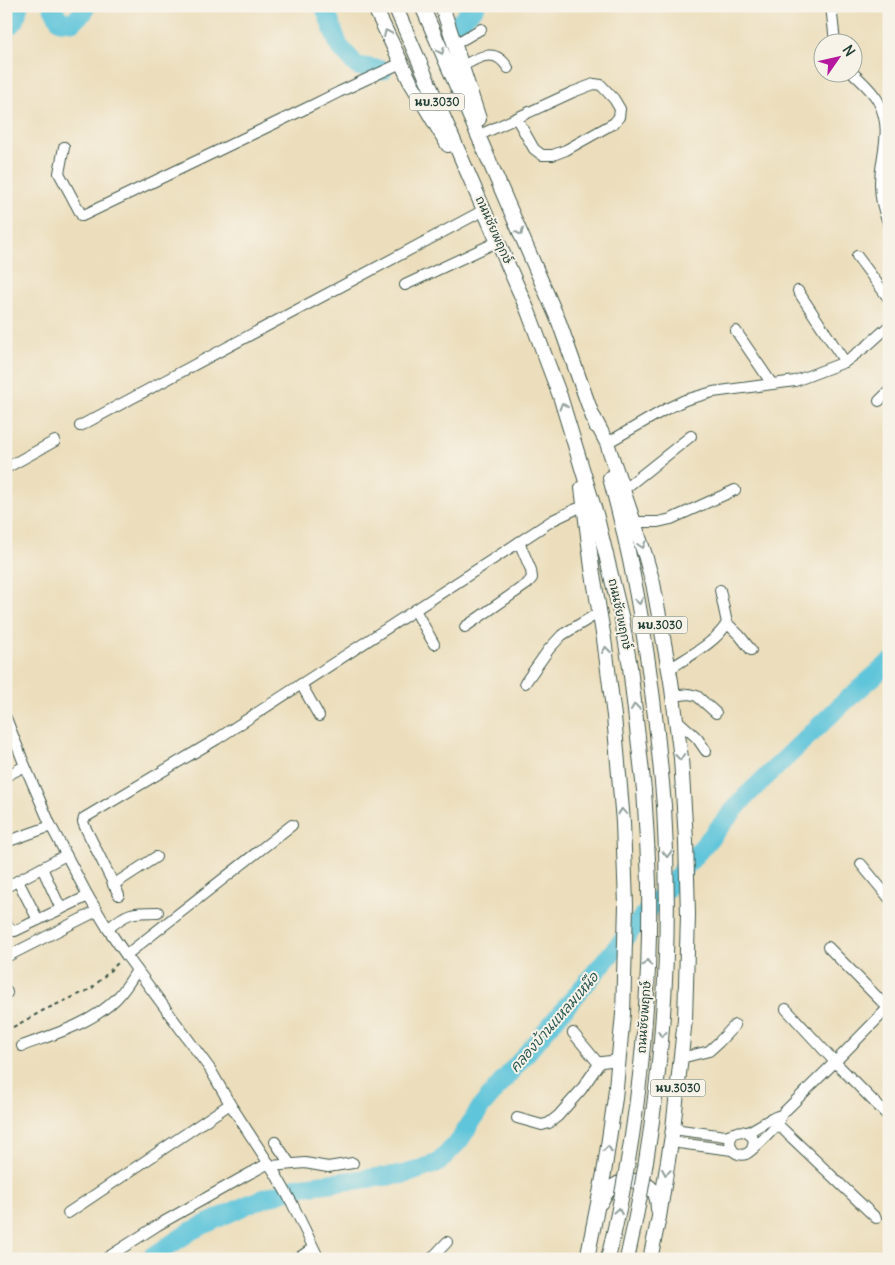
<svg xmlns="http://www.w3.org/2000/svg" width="895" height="1265" font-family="Delius,'Playpen Sans Thai',sans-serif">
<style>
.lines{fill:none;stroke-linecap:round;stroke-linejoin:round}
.river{stroke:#5ec5da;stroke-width:19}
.minor-casing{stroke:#3e5548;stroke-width:12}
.major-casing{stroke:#3e5548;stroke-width:16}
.path{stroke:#3e5548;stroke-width:2;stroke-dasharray:4 4;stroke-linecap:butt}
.minor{stroke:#fff;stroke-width:10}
.major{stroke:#fff;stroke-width:14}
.major-bridge-casing{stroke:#3e5548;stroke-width:16;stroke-linecap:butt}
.major-bridge{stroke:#fff;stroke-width:14}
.oneway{stroke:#8f9e9a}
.labels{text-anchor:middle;stroke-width:4;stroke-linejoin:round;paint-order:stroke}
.shield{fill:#f7f3e8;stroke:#60746a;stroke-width:1}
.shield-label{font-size:11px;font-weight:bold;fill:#1f3d34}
.street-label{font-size:12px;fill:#1f3d34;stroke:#f7f3e8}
.water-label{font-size:14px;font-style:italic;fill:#2c5855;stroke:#f7f3e8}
</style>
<rect width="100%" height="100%" fill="#f7f3e8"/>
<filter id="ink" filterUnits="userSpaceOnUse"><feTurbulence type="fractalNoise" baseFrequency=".02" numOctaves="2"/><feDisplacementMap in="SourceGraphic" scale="10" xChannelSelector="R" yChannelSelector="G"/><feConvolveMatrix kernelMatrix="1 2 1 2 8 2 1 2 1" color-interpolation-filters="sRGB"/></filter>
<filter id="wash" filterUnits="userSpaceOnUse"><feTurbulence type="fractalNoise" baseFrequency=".0096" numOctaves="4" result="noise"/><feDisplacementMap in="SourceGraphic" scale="20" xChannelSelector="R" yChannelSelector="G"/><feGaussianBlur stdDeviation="1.12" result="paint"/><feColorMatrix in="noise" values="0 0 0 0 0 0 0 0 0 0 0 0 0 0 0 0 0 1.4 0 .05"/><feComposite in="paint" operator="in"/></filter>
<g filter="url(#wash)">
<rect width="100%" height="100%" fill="#ecdebc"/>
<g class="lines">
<g class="river">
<polyline points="52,6 60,21 72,22 84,12 86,6"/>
<polyline points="324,6 339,46 357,66 383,70"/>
<polyline points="459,22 476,6"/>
<polyline points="6,28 15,21 19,6"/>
<polyline points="149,1259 191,1231 251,1203 297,1187 406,1174 438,1163 459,1141 481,1107 604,962 746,796 842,704 889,663"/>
</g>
</g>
</g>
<g filter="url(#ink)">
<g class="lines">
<defs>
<g id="minor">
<polyline points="831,6 835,42"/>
<polyline points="455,44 481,29"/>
<path d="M462,66C473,61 488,50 500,59C503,61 506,65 508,68"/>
<path d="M852,72C861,81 872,90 878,101C894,131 880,154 880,184C880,199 883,211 889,225"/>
<polyline points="484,133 573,92 594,84 601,85 614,99 620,109 619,117 614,123 566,150 553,155 542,155 534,149 517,119"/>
<polyline points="64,147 59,173 82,216 313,105 339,92 401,63"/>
<polyline points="857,256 889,299"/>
<polyline points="405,285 499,241"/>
<polyline points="798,291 845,362"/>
<polyline points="736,331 772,384"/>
<polyline points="879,401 889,391"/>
<polyline points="80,426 484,210"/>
<polyline points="607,443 666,409 685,400 713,392 795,381 845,362 868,345 889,326"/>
<polyline points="6,468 55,441"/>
<polyline points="888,476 889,475"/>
<polyline points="623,490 691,436"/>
<polyline points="634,522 658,522 671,519 735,490"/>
<polyline points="415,610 434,644"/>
<polyline points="727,623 740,636 751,650"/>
<polyline points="465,627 527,584 532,578 531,570 519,542"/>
<path d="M668,670C687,657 716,643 727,623L720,590"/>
<polyline points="525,683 549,649 562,635 600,612"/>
<polyline points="301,684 319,716"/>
<polyline points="672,696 689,694 697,696 716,713"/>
<polyline points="6,718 25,766 51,826 88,896 108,929 126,955 210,1069 230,1104 275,1173 292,1203 319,1259"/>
<polyline points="676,719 697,738 706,751"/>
<polyline points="6,776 25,766"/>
<polyline points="6,842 51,826"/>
<polyline points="861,864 889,898"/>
<polyline points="42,868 61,909"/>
<polyline points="18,881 38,920"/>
<polyline points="113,885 156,857"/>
<polyline points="6,887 66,855"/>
<polyline points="119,895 85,827 83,822 84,818 217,739 553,520 576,509 584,507"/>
<polyline points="6,923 12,931 15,931 88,896"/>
<path d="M108,929C127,912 132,912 158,912"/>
<polyline points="828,947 889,1009"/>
<polyline points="126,955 292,825"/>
<polyline points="6,957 97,911"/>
<polyline points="6,990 7,993"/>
<polyline points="786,1009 835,1062 889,1117"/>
<polyline points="573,1033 599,1064"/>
<path d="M22,1046C54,1034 91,1024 116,999C125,990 131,980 137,970"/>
<polyline points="681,1058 709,1051 719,1042 735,1025"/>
<polyline points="517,1118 542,1125 549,1123 558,1116 581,1090 599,1064 602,1062 619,1060"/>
<polyline points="771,1118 876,1218"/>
<polyline points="673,1129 725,1136 734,1133"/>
<path d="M748,1132C758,1127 767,1120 778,1116"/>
<polyline points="275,1142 290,1164"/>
<polyline points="671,1142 732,1150"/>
<path d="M752,1149L754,1140C746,1125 726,1131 731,1147C733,1153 740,1156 746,1154C751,1152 773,1130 777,1125C779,1122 780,1118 782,1114L835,1062L889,1007"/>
<polyline points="271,1166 305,1163 328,1167 353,1163"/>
<polyline points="68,1213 230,1104"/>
<polyline points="105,1259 158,1225 245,1176 269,1163"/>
<polyline points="297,1259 313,1248"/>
<polyline points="431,1259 447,1242"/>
</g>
<g id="major">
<polyline points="374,6 410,81 448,145"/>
<polyline points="395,6 528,311 560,396 596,514 622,620 630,667 644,790"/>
<polyline points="422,6 559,322 596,426"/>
<polyline points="442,6 479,119"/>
<polyline points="594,418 607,443 645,555 653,583 671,681 681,758 686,841 688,915 685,1019 673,1129 659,1217 650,1259"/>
<path d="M610,478C640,585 655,695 664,806"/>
<polyline points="582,488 592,568 604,639 614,716 623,822 626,905 623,1014 615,1098 604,1173 587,1259"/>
<path d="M601,1202C608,1185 626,1176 643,1183C648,1185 652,1189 655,1193C657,1198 658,1204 658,1209"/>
</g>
</defs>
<use href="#minor" class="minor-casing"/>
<use href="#major" class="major-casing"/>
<polyline class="path" points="6,1031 44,1010 91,989 119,962"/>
<use href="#minor" class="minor"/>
<use href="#major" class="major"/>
<defs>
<g id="major-bridge">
<path d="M608,1259C637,1137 651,1010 649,885C648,853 646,822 644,790"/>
<path d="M627,1259C661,1109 673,959 664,806"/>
</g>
</defs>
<use href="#major-bridge" class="major-bridge-casing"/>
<use href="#major-bridge" class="major-bridge"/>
</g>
<defs><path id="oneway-chevron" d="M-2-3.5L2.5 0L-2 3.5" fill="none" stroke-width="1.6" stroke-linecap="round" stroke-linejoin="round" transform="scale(1.25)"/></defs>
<g class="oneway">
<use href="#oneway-chevron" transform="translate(387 33) rotate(-115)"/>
<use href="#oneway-chevron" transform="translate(441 51) rotate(66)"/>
<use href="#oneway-chevron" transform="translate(520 232) rotate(66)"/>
<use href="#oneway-chevron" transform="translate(563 406) rotate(-107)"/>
<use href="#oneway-chevron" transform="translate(642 545) rotate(72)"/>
<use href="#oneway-chevron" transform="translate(639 601) rotate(80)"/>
<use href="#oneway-chevron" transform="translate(606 650) rotate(-97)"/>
<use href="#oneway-chevron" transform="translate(635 707) rotate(-96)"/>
<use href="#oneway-chevron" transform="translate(680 757) rotate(84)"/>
<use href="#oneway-chevron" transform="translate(622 812) rotate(-95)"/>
<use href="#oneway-chevron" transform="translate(667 854) rotate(88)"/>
<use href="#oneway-chevron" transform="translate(647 963) rotate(-88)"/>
<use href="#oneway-chevron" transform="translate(662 1034) rotate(95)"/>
<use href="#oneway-chevron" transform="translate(608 1149) rotate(-81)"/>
<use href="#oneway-chevron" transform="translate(666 1172) rotate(99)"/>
<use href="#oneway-chevron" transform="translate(618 1211) rotate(-80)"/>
</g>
</g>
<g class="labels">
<g class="shield">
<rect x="409.5" y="93.5" width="55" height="17" rx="4"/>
<rect x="632.5" y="616.5" width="55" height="17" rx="4"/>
<rect x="650.5" y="1079.5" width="55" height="17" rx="4"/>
</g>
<g class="shield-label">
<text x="437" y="106">นบ.3030</text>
<text x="660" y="629">นบ.3030</text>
<text x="678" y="1092">นบ.3030</text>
</g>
<g class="street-label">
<text transform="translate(494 230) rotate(66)" y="4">ถนนชัยพฤกษ์</text>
<text transform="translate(620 614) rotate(78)" y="4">ถนนชัยพฤกษ์</text>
<text transform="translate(644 1017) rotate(-86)" y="4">ถนนชัยพฤกษ์</text>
</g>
<g class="water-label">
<text transform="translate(554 1022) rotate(-49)" y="5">คลองบ้านแหลมเหนือ</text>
</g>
</g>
<rect width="895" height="1265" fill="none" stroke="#f7f3e8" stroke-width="25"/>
<g transform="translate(838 58) rotate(56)"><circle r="24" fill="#f7f3e8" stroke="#a1aaa0"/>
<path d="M0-4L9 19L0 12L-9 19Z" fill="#b5179e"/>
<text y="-8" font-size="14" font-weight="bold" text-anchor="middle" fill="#1f3d34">N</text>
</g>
</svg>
